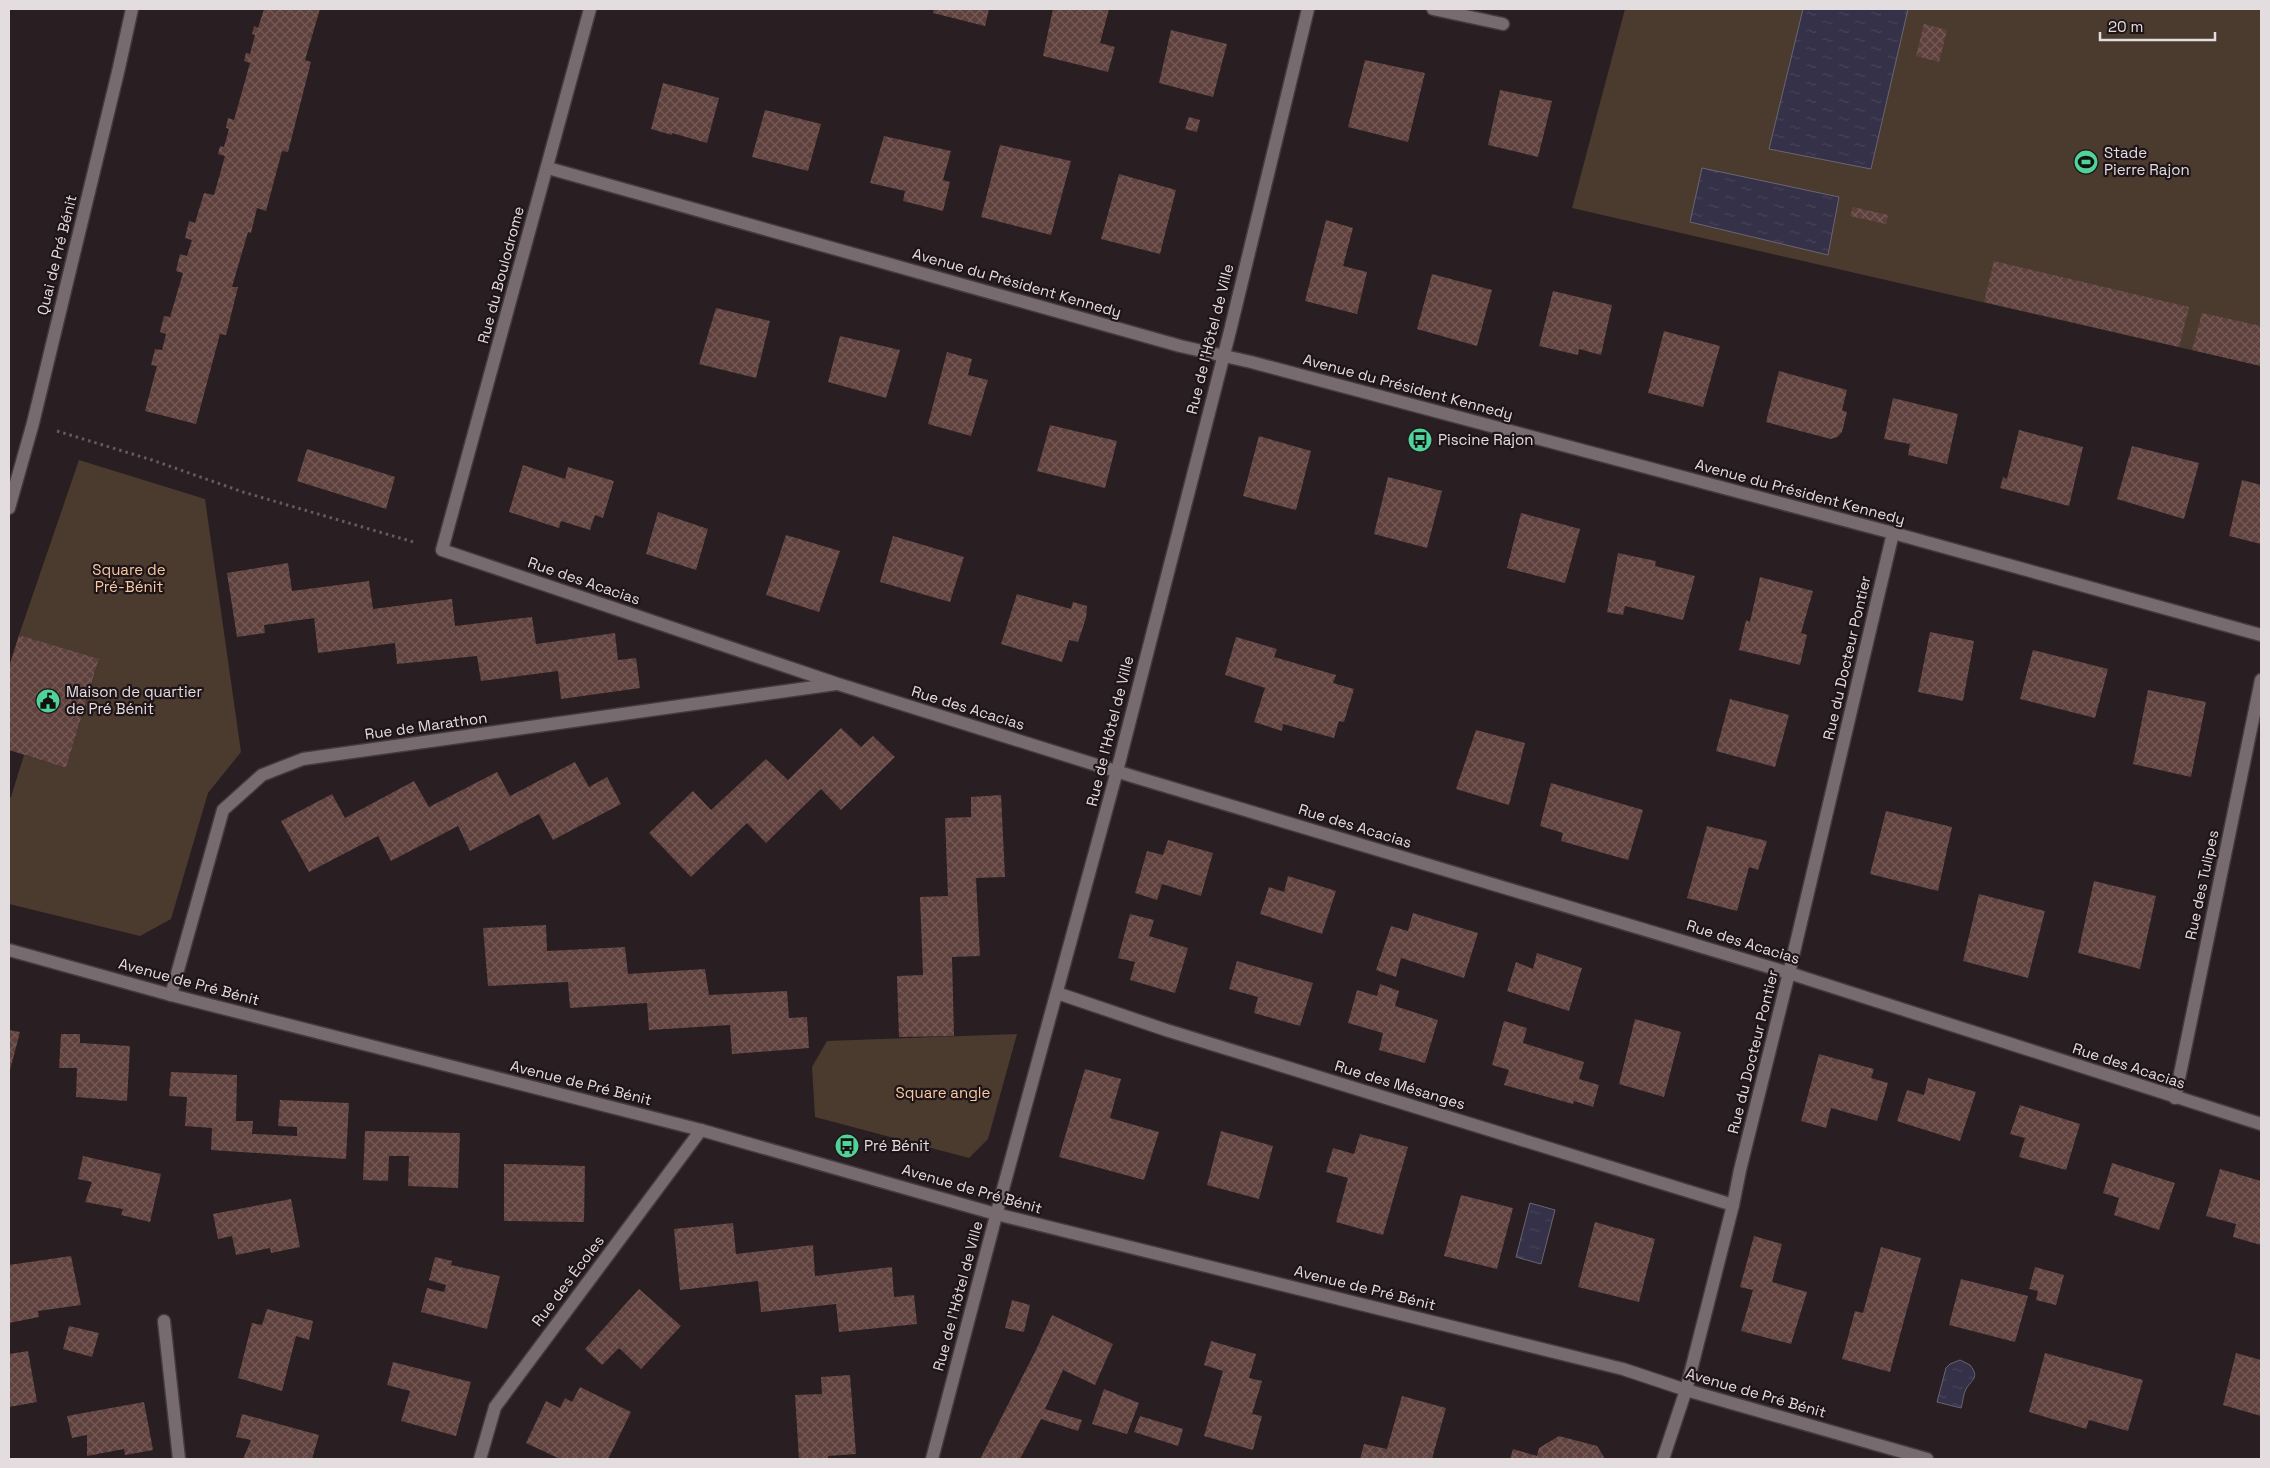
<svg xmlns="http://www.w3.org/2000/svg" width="2270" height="1468" font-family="'Space Grotesk',sans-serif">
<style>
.park{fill:#4a3b2e}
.water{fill:url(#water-ripples);stroke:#696575}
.building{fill:url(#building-cross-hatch)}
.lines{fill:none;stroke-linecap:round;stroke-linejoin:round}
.lane-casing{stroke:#443b3e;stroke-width:15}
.street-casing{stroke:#443b3e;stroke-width:15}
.path{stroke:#655c5f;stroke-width:3;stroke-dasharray:2.5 4;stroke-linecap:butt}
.lane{stroke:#776b6f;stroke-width:12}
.street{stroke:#776b6f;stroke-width:12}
.labels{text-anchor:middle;stroke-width:4.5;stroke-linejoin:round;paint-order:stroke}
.poi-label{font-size:15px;fill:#e4dddf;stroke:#1f1518;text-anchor:start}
.street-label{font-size:15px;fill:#e4dddf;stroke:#1f1518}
.park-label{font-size:15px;fill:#f7caa3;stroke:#1f1518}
</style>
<defs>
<pattern id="water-ripples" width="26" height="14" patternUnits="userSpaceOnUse" patternTransform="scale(1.25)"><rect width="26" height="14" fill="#343148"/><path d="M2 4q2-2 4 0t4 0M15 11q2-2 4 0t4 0" fill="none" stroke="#484559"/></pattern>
<pattern id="building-cross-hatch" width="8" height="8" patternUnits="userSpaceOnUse" patternTransform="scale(1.25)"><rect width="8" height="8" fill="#5e403c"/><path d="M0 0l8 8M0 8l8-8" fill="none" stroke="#755b58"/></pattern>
</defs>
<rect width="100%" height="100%" fill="#291e22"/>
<g class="park">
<polygon points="1625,9 2261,9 2261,366 1572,208"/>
<polygon points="79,460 205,499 241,752 208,793 171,919 140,936 9,904 9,797 11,797 24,755 66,768 99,660 19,635"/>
<polygon points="1017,1034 988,1139 969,1158 815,1117 812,1067 827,1041"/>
</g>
<g class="water">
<polygon points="1803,9 1908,9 1871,169 1769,149"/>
<polygon points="1702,168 1839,197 1828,255 1690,222"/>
<polygon points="1530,1203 1555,1210 1541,1264 1516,1257"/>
<path d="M1960,1360L1970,1365C1980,1378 1972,1379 1966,1389C1963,1394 1963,1403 1961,1408L1937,1402L1946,1368L1950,1364Z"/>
</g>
<g class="building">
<polygon points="264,9 320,9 305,60 311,62 288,152 282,151 266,211 257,208 251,233 248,232 232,287 238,287 226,335 220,334 196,424 145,411 157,366 151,365 155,349 162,350 166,334 160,332 164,316 170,317 183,273 176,271 180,254 187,256 192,240 185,238 189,221 195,223 204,193 214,195 225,156 218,154 220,146 224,147 229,129 226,128 228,118 234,120 250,63 244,61 246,53 250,54 255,35 252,34 254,26 258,28"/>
<polygon points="934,9 989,9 985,26 933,13"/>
<polygon points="1053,9 1109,9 1100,43 1115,47 1108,72 1043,56"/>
<polygon points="1924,24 1947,30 1939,62 1916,56"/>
<polygon points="1171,30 1227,44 1213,97 1159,83"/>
<polygon points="1365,60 1425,73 1408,142 1348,127"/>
<polygon points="663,83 719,98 707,143 672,133 672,135 651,129"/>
<polygon points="1500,90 1552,101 1538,157 1488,145"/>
<polygon points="765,110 821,124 808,171 752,157"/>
<polygon points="1189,117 1200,120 1197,132 1185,129"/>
<polygon points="884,136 951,151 943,180 950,182 943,211 903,201 905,191 870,183"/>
<polygon points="1000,145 1071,161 1051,235 981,217"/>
<polygon points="1119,174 1176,190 1160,254 1101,239"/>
<polygon points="1853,207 1888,215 1886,224 1850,216"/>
<polygon points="1326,220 1353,228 1343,266 1367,272 1357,314 1305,301"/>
<polygon points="1994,261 2189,307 2179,347 1984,302"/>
<polygon points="1432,274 1492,290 1477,346 1417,329"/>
<polygon points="1553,291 1612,305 1601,355 1579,349 1578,355 1539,346"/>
<polygon points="716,308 770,321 756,378 699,364"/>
<polygon points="2202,313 2261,326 2261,366 2192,350"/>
<polygon points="1664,331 1720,346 1703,407 1648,393"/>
<polygon points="840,336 900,350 886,398 828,382"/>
<polygon points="947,352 972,359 968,375 988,380 971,436 928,424"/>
<polygon points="1779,371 1847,390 1842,410 1847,412 1842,432 1837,437 1831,439 1766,422"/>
<polygon points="1893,398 1958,414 1947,464 1908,455 1910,444 1884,439"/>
<polygon points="1050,425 1117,441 1105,488 1037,471"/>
<polygon points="2019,430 2083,447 2069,506 2000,488 2003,477 2007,479"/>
<polygon points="1259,436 1311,451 1296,510 1243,496"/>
<polygon points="2132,446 2199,463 2184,519 2117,499"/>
<polygon points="307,449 395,477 386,509 297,481"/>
<polygon points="523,465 565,479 568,467 614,481 603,518 595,515 590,530 561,521 559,528 509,512"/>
<polygon points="1388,477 1442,491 1427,548 1374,534"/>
<polygon points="2242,480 2261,485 2261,544 2229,536"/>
<polygon points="658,512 708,529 696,570 646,554"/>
<polygon points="1521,513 1580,529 1565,583 1507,568"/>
<polygon points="786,535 840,551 819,612 766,595"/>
<polygon points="893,536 964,557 950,602 880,582"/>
<polygon points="1618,553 1656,561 1655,566 1695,576 1683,620 1625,606 1623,615 1607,612"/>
<polygon points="288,563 292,591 369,581 373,609 452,599 455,626 532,617 536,644 615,633 618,660 636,658 640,688 561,699 558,671 481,681 477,656 397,664 395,643 318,653 314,618 264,625 265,633 237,637 227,573"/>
<polygon points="1760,577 1813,591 1801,633 1807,635 1800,665 1739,650 1746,620 1750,622"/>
<polygon points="1017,594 1071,609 1073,602 1087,606 1086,618 1078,642 1069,640 1062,662 1001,644"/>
<polygon points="1930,632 1974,641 1963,701 1918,692"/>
<polygon points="19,635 99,659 66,768 9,750 9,667"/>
<polygon points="1236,637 1277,649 1274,657 1336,675 1333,683 1354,689 1344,722 1339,721 1334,738 1283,724 1282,731 1254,722 1265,688 1225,675"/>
<polygon points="2033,650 2108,669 2095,718 2020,699"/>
<polygon points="2148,690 2206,702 2191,777 2133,764"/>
<polygon points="1730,699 1789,715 1775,767 1716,751"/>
<polygon points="841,728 861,747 873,736 895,757 841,810 821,789 766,843 747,823 691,877 649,833 693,791 711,810 766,759 788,780"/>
<polygon points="1476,730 1525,743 1509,805 1456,789"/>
<polygon points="575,762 589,787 607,777 621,804 553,840 539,814 470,851 458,826 391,861 378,836 309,872 281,821 332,794 345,818 414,781 429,807 497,772 510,796"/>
<polygon points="1551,783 1643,810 1628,860 1561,841 1563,833 1540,826"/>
<polygon points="1001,795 1005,877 976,878 980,956 952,957 954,1036 899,1037 897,976 923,975 920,897 948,896 945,818 971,817 971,797"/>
<polygon points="1886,811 1952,827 1938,891 1870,874"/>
<polygon points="1707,826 1767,841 1758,870 1749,867 1737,911 1687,898"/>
<polygon points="1168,840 1213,853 1201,896 1162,884 1157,900 1135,893 1147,851 1163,855"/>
<polygon points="1288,876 1336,891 1322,934 1260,914 1269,887 1284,892"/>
<polygon points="2094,881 2156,896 2140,969 2078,953"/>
<polygon points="1979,894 2045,911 2028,978 1963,961"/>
<polygon points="1413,913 1478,933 1464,978 1401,958 1396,977 1376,970 1391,926 1408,931"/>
<polygon points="1130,914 1154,920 1149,936 1188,948 1175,993 1130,980 1135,962 1118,958"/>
<polygon points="546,925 547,951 625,947 628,974 705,969 709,995 787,991 789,1018 807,1017 809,1048 732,1054 730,1025 649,1030 647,1003 570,1008 568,982 488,986 483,928"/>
<polygon points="1537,953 1582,968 1569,1011 1507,991 1516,962 1533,969"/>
<polygon points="1237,961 1313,983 1300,1026 1254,1013 1258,997 1229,989"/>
<polygon points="1380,984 1399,991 1395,1006 1438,1020 1425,1063 1379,1050 1383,1033 1348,1023 1357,990 1377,996"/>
<polygon points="1635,1019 1681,1032 1664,1097 1619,1084"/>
<polygon points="1504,1021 1527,1028 1523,1043 1584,1062 1579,1079 1599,1085 1593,1107 1574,1101 1573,1104 1504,1085 1509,1070 1492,1065"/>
<polygon points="9,1030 20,1032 9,1074"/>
<polygon points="61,1034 80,1034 80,1043 130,1046 127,1101 76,1097 77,1068 59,1068"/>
<polygon points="1819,1054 1874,1069 1871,1078 1888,1083 1877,1121 1831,1108 1826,1128 1801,1121"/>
<polygon points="1085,1069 1121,1079 1110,1118 1159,1132 1144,1180 1059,1157"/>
<polygon points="171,1072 237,1075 236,1121 253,1121 252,1134 297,1136 297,1127 278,1126 280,1100 349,1103 346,1159 211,1150 212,1128 185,1126 187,1097 169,1096"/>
<polygon points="1928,1078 1976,1092 1960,1141 1897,1121 1907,1090 1924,1095"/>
<polygon points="2020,1105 2080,1124 2066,1170 2019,1157 2025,1138 2010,1134"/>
<polygon points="365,1131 460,1133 458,1188 408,1186 409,1156 389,1156 388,1181 363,1180"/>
<polygon points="1221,1131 1273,1146 1259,1199 1207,1185"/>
<polygon points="1360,1134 1408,1147 1383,1235 1336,1222 1348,1178 1326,1172 1333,1148 1354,1154"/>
<polygon points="83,1156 161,1174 150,1222 121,1215 123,1209 85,1202 92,1182 78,1179"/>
<polygon points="2112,1163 2175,1183 2159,1230 2114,1215 2119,1198 2103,1193"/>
<polygon points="504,1164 585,1166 584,1222 504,1221"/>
<polygon points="2220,1169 2261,1181 2261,1245 2233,1237 2236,1224 2206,1216"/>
<polygon points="1461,1195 1513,1208 1497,1269 1444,1256"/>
<polygon points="291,1199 300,1247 271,1253 270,1248 236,1255 232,1236 218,1239 213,1214"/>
<polygon points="1595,1222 1655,1239 1639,1302 1578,1287"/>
<polygon points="733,1223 736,1254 813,1245 815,1276 892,1267 894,1297 914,1295 917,1324 839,1332 836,1304 761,1312 758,1281 680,1290 674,1229"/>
<polygon points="1754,1236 1782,1244 1772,1282 1807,1292 1791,1344 1741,1331 1753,1290 1740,1287"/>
<polygon points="1881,1247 1921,1258 1890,1372 1842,1359 1855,1311 1863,1313"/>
<polygon points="71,1256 81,1305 38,1311 39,1317 9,1323 9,1265"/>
<polygon points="435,1257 452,1261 451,1265 500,1276 487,1329 421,1312 427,1288 444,1292 446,1285 429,1280"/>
<polygon points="2035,1267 2064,1275 2056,1305 2036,1300 2038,1291 2029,1289"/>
<polygon points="1961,1279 2028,1296 2015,1342 1949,1325"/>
<polygon points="639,1289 681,1326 641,1369 619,1348 602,1365 585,1349"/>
<polygon points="1012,1300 1030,1305 1024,1332 1005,1328"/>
<polygon points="267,1309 313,1321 309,1340 296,1336 282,1391 238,1378 252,1323 262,1325"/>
<polygon points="1052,1315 1113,1344 1095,1385 1063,1370 1045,1409 1082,1420 1078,1431 1041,1419 1020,1459 980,1459 1035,1352"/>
<polygon points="69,1326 99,1333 92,1357 63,1349"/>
<polygon points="1211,1341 1256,1354 1249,1378 1262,1381 1252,1414 1262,1416 1253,1450 1204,1436 1223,1371 1204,1365"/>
<polygon points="28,1351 37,1402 9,1407 9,1354"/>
<polygon points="2045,1353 2143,1380 2128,1431 2089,1420 2086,1429 2029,1412"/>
<polygon points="2236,1353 2261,1360 2261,1416 2223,1405"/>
<polygon points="393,1362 471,1382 456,1436 401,1421 410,1391 387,1385"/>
<polygon points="850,1375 856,1454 828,1456 828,1459 799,1459 795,1395 822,1394 821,1377"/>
<polygon points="580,1387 631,1412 608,1459 560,1459 526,1443 546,1401 560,1408 565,1398 572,1402"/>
<polygon points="1104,1389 1139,1403 1127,1434 1092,1424"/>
<polygon points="1402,1396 1446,1408 1432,1459 1360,1459 1364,1444 1387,1449"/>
<polygon points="144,1402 153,1450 125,1455 124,1449 87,1456 87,1435 72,1438 67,1416"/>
<polygon points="242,1414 319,1435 312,1459 243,1459 251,1440 236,1437"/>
<polygon points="1140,1416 1183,1429 1178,1446 1134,1432"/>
<polygon points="1559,1436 1597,1446 1604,1457 1601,1459 1510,1459 1513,1449 1537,1456 1539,1448"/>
</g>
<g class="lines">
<defs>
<polyline id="lane" points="164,1321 179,1459"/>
<g id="street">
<polyline points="590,9 442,550 838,684 1135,777 1789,973 2261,1124"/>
<polyline points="1433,9 1503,24"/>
<polyline points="548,168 1180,346 1251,362 1893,533 2261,635"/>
<polyline points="9,508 33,423 118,72 132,9"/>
<polyline points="9,950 171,995 701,1130 996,1214 1623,1369 1686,1390 1927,1459"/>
<polyline points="1057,993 1166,1030 1733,1205"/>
<polyline points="171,995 223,810 262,775 303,759 836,684"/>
<polyline points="2175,1098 2261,680"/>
<polyline points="480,1459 495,1407 701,1130"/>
<polyline points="932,1459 1003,1189 1117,771 1230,331 1308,9"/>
<polyline points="1663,1459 1686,1390 1733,1205 1740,1170 1789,973 1893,533"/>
</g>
</defs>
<use href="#lane" class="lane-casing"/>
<use href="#street" class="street-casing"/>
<polyline class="path" points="57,431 152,460 243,492 417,543"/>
<use href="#lane" class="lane"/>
<use href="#street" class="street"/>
</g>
<defs>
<symbol id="stadium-disc" viewBox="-11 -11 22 22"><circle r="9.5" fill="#50d398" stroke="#1f1518"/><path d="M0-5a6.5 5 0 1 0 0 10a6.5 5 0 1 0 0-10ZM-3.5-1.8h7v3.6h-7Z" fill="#111"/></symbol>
<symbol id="bus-disc" viewBox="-11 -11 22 22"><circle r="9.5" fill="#50d398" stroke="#1f1518"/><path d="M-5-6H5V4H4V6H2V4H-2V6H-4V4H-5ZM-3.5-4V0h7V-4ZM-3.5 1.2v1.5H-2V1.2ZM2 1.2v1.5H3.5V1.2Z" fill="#111"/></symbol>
<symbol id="civic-disc" viewBox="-11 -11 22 22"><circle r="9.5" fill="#50d398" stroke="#1f1518"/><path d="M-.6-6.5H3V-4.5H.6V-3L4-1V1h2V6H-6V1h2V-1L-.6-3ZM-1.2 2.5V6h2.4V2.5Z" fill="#111"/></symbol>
</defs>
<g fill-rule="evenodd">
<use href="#stadium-disc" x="2072" y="148" width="28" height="28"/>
<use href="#bus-disc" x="1406" y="426" width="28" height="28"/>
<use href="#civic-disc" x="34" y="687" width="28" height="28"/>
<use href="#bus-disc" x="833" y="1132" width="28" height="28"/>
</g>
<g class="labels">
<g class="poi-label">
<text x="2104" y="158">Stade<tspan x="2104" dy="17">Pierre Rajon</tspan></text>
<text x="1438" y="445">Piscine Rajon</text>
<text x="66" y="697">Maison de quartier<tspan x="66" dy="17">de Pré Bénit</tspan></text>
<text x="864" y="1151">Pré Bénit</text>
</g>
<g class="street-label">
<text transform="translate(57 255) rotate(-76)" y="5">Quai de Pré Bénit</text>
<text transform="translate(501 275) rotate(-75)" y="5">Rue du Boulodrome</text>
<text transform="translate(1017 283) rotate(16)" y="5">Avenue du Président Kennedy</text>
<text transform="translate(1210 339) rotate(-76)" y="5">Rue de l'Hôtel de Ville</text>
<text transform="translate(1408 387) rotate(15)" y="5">Avenue du Président Kennedy</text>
<text transform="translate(1800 492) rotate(15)" y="5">Avenue du Président Kennedy</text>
<text transform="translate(584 581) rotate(19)" y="5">Rue des Acacias</text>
<text transform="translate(1847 658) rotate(-77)" y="5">Rue du Docteur Pontier</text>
<text transform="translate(968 708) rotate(17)" y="5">Rue des Acacias</text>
<text transform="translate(426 726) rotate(-8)" y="5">Rue de Marathon</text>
<text transform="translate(1110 731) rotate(-76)" y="5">Rue de l'Hôtel de Ville</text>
<text transform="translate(1355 826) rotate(17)" y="5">Rue des Acacias</text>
<text transform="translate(2202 885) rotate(-78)" y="5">Rue des Tulipes</text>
<text transform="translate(1743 942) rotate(17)" y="5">Rue des Acacias</text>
<text transform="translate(189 982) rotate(15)" y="5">Avenue de Pré Bénit</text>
<text transform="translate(1753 1052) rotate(-76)" y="5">Rue du Docteur Pontier</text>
<text transform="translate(2129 1066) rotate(18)" y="5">Rue des Acacias</text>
<text transform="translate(581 1083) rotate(14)" y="5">Avenue de Pré Bénit</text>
<text transform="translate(1400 1085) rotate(17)" y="5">Rue des Mésanges</text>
<text transform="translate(972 1189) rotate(16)" y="5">Avenue de Pré Bénit</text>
<text transform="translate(568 1281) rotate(-53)" y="5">Rue des Écoles</text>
<text transform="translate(1365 1288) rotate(14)" y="5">Avenue de Pré Bénit</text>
<text transform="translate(958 1296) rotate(-75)" y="5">Rue de l'Hôtel de Ville</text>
<text transform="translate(1756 1393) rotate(16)" y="5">Avenue de Pré Bénit</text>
</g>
<g class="park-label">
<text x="129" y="575">Square de<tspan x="129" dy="17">Pré-Bénit</tspan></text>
<text x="943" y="1098">Square angle</text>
</g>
</g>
<rect width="2270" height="1468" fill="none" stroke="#e4dddf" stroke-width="20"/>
<path d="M2100 32v8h115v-8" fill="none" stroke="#e4dddf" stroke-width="2.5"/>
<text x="2108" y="32" font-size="15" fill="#e4dddf" stroke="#1f1518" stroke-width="4" paint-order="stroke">20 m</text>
</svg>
